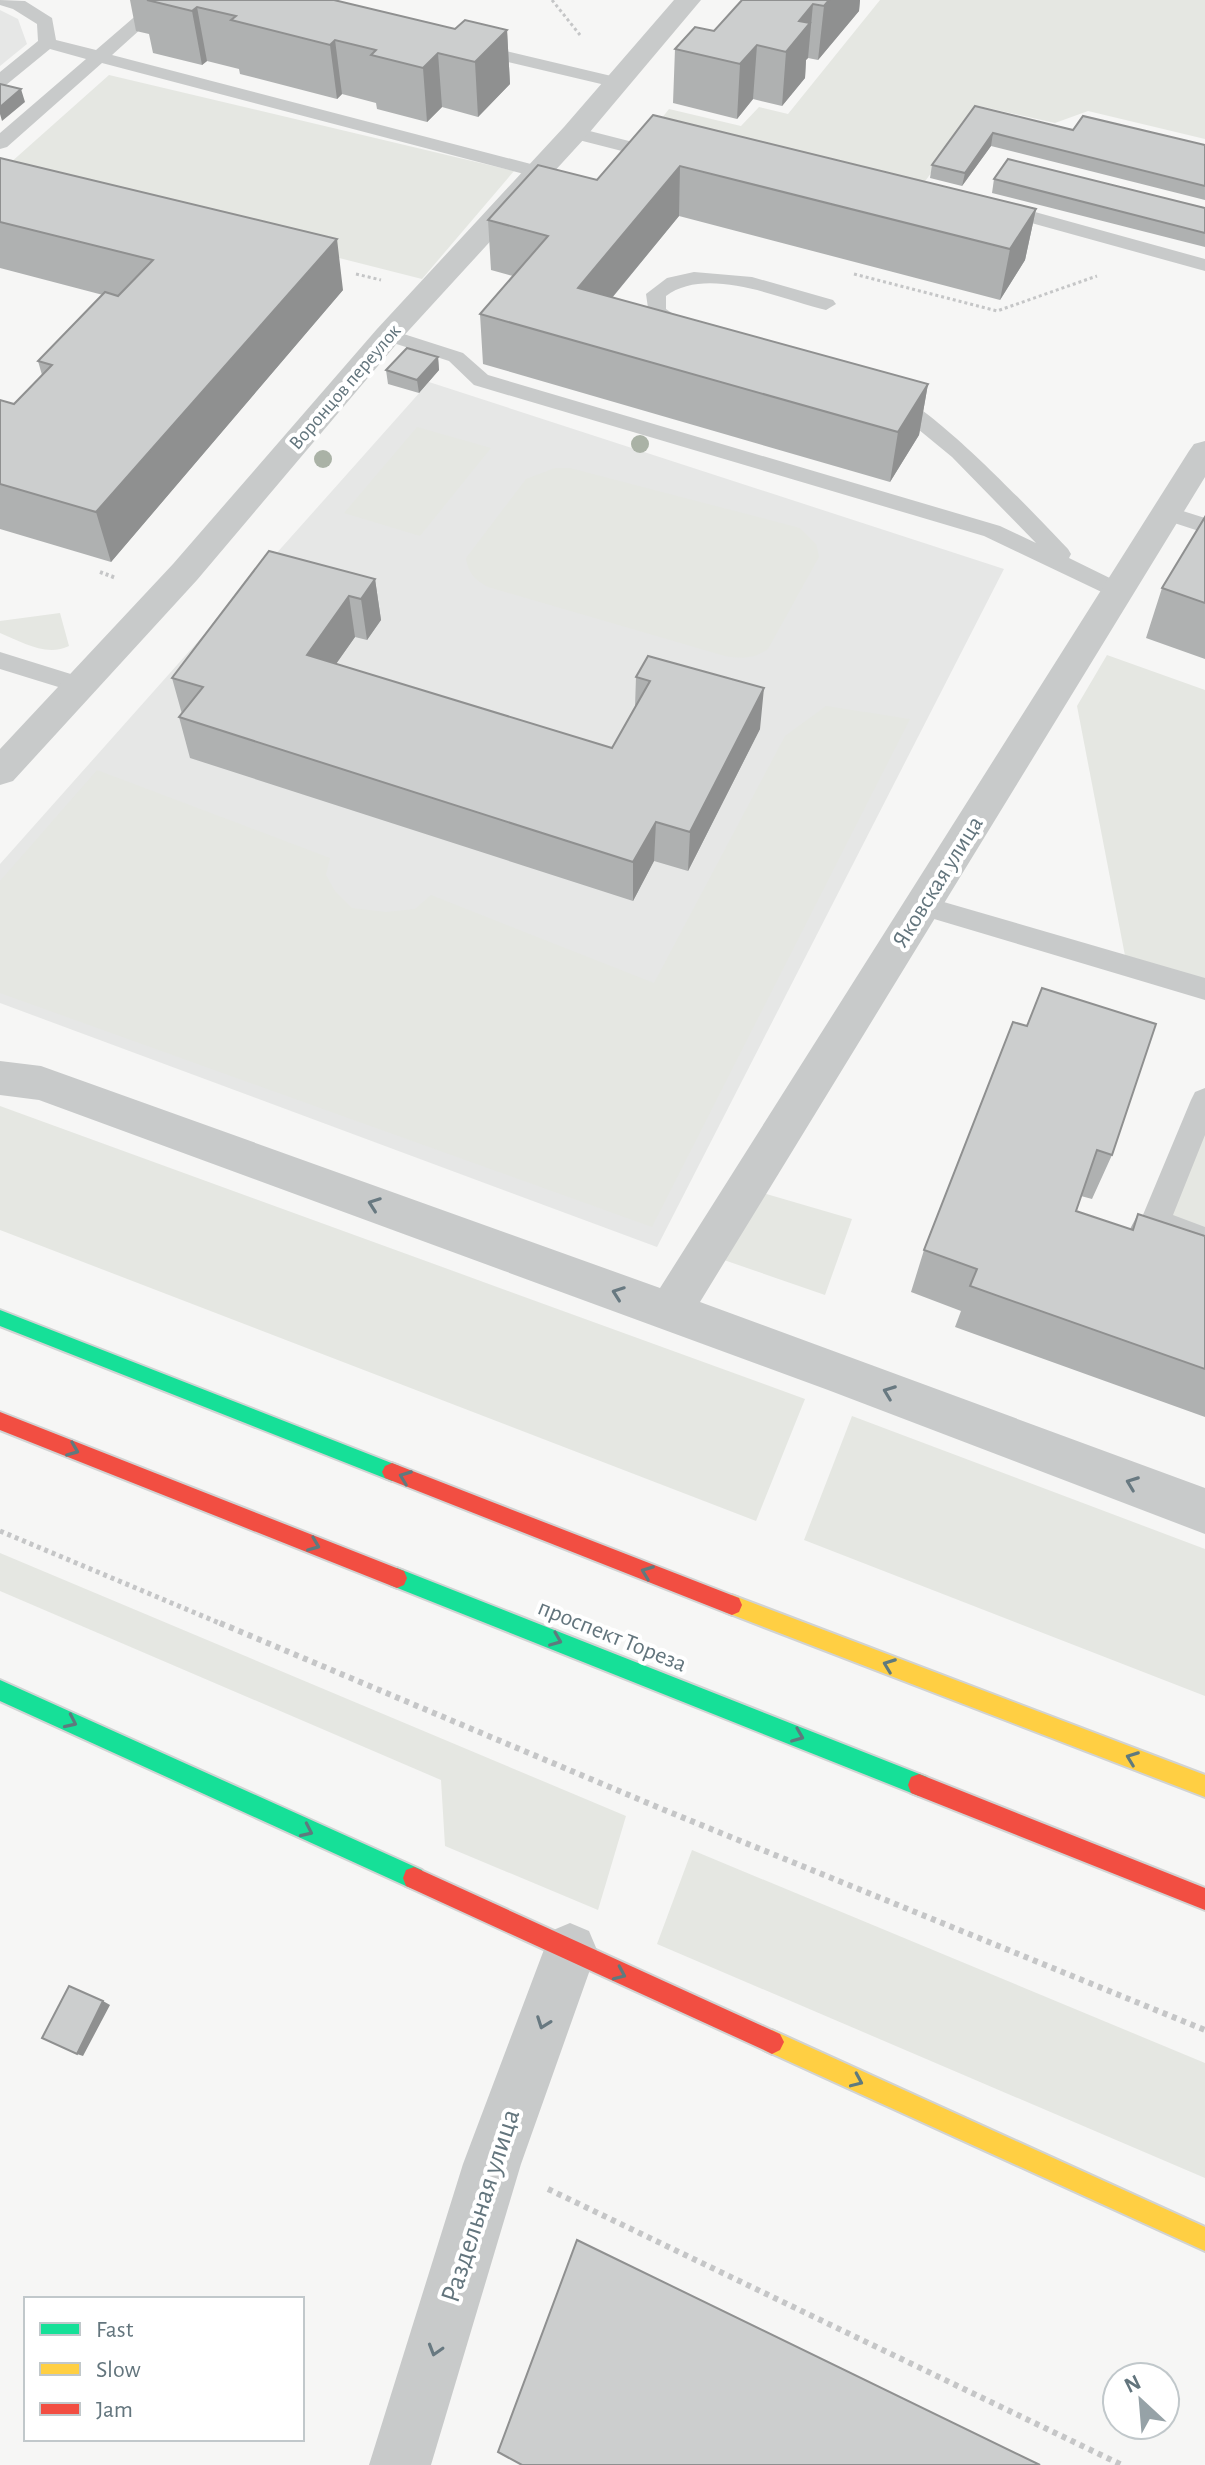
<svg xmlns="http://www.w3.org/2000/svg" width="1205" height="2465" viewBox="0 0 1205 2465" font-family="'Alegreya Sans',sans-serif">
<rect width="100%" height="100%" fill="#f6f6f5"/>
<path fill="#e6e7e6" d="M0 10 18 19 27 44 0 66Z
M429 382 1004 569 657 1247 0 1003V864Z"/>
<path fill="#e5e7e2" d="M880 0H1205V139L1088 111 1055 123 979 106 926 180 903 202 643 142 669 109 741 126 759 107 788 114Z
M109 75 514 171 422 279 0 172Z
M417 427 491 448 420 536 344 513Z
M555 468H570L800 528 816 544 819 557 768 649C754 659 742 659 725 656L488 587C475 580 468 573 466 558L526 479Z
M60 613 69 646C46 657 22 642 0 633V621Z
M1107 655 1205 690V989L1127 966 1077 706Z
M826 706 910 719 652 1227 0 993V881L97 770 330 858 326 875 335 891 352 908 386 912 415 909 431 895 654 983 785 736Z
M1205 1100V1240L1155 1222Z
M0 1106 805 1399 756 1521 0 1230Z
M763 1193 852 1219 825 1295 724 1260Z
M852 1416 1205 1549V1696L804 1540Z
M0 1553 626 1816 598 1910 445 1846 441 1780 0 1591Z
M692 1850 1205 2063V2178L657 1944Z"/>
<g fill="none" stroke-linecap="round" stroke-linejoin="round">
<g stroke="#d1d3d3" stroke-width="4">
<path id="fast" d="M0 1310 399 1466 402 1472 399 1478 392 1481 0 1326Z
M397 1568 927 1777 930 1785 927 1793 919 1796 390 1585 387 1578 390 1571Z
M0 1680 422 1870 425 1878 422 1886 414 1889 406 1886 0 1701Z"/>
</g>
<g stroke="#d1d3d3" stroke-width="4">
<path id="slow" d="M732 1595 1205 1775V1797L725 1612 722 1605 725 1598Z
M772 2030 1205 2227V2251L764 2050 760 2042 764 2034Z"/>
</g>
<g stroke="#d1d3d3" stroke-width="4">
<path id="jam" d="M0 1412 404 1571 407 1578 404 1585 397 1588 0 1430Z
M392 1463 739 1598 742 1605 739 1612 732 1615 385 1478 382 1472 385 1466Z
M919 1774 1205 1888V1910L911 1793 908 1785 911 1777Z
M414 1867 780 2034 784 2042 780 2050 772 2054 764 2050 406 1886 403 1878 406 1870Z"/>
</g>
<path stroke="#c5c6c7" stroke-width="3" stroke-dasharray="3 3" stroke-linecap="butt" d="M552 0 580 35
M356 274 381 280
M854 274 997 311 1097 276"/>
<path stroke="#c5c6c7" stroke-width="4" stroke-dasharray="3 3" stroke-linecap="butt" d="M100 572 116 578"/>
<path stroke="#c5c6c7" stroke-width="5" stroke-dasharray="4 4" stroke-linecap="butt" d="M0 1531 224 1625"/>
<path stroke="#c5c6c7" stroke-width="6" stroke-dasharray="5 5" stroke-linecap="butt" d="M220 1623 662 1809 1205 2030
M548 2189 1122 2465"/>
<path fill="#c8caca" fill-rule="evenodd" d="M0 0 25 1 52 18 56 40 96 50 154 0H173L112 55 546 168 548 172 539 178 102 63 7 147 0 149V133L86 59 50 49 6 85 0 86V72L38 41 37 24 13 9 0 5Z
M468 42 624 79 627 83 618 88 462 51 459 47 462 43Z
M574 127 672 152 674 156 665 162 567 137 565 133Z
M995 201 1205 259V271L988 211 985 207 988 203Z
M694 272 752 277 833 300 836 304 826 310C781 299 707 265 666 296V309L695 329 698 333 695 337C677 342 662 326 649 315L646 294 667 278Z
M388 329 463 353 488 375 1000 526 1036 543 952 457 879 397 882 392C914 384 1041 521 1068 549L1071 554 1069 558 1126 586 1130 591 1126 596H1110L984 536 474 385 449 361 381 339 378 335 381 331Z
M1167 506 1205 518V533L1159 518 1156 513 1159 508Z
M0 652 90 680 93 686 90 692 81 694 0 669Z
M923 896 1205 978V1000L914 913 910 906 914 899Z
M1205 1088V1135L1173 1215 1205 1227V1253L1144 1231 1140 1222 1191 1100 1195 1092Z"/>
<path fill="#c8caca" fill-rule="evenodd" d="M674 0H701L584 139 399 341 197 580 13 781 0 785V749L173 564 377 329 564 127Z
M1205 441V477L700 1302 1205 1488V1534L828 1390 39 1100 0 1095V1061L41 1066 660 1288 1189 451 1194 444Z
M570 1923 589 1931 597 1950 521 2164 431 2465H369L463 2164 551 1931Z"/>
<use href="#fast" fill="#16e098" fill-rule="evenodd"/>
<use href="#slow" fill="#ffcf43" fill-rule="evenodd"/>
<use href="#jam" fill="#f24e42" fill-rule="evenodd"/>
</g>
<g fill="#aab2a6">
<circle cx="640" cy="444" r="9"/>
<circle cx="323" cy="459" r="9"/>
</g>
<path fill="#afb1b1" d="M130 0H334L455 29 507 30 510 84 478 117 442 107 427 122 377 109 376 103 342 94 337 99 240 74 239 69 207 61 202 65 153 53 149 34 136 31Z
M742 0H860L859 11 818 60 808 58 806 60 805 78 782 106 753 99 737 119 673 103 675 49 714 31Z
M975 106 1073 130 1205 145V200L991 146 962 186 930 178 932 165Z
M653 115 1036 209 1025 260 1000 300 679 216 612 298 928 384 919 435 890 482 483 364 480 314 513 276 491 270 488 220 597 180Z
M0 158 343 290 111 562 0 529V400L14 404 42 375 38 361 103 295 0 268Z
M994 179 1205 208V247L992 193Z
M438 357 439 370 419 393 388 384 386 370Z
M1205 517V659L1146 638 1162 588Z
M375 579 381 620 367 640 355 637 336 664 612 748 635 707 636 677 648 656 760 729 688 871 654 861 633 901 190 758 179 717 182 714 172 678Z
M1013 1022 1112 1155 1092 1199 1081 1196 1076 1211 1130 1229 1138 1214 1205 1236V1417L955 1327 961 1311 911 1292 924 1250Z"/>
<path fill="#8f9090" d="M829 0H860L859 11 818 60 824 6Z
M813 4 808 58 806 60 805 78 782 106 786 52 799 21Z
M197 7 207 61 202 65 192 11Z
M507 30 510 84 478 117 475 62Z
M335 40 342 94 337 99 330 45Z
M757 45 753 99 737 119 740 64Z
M438 53 442 107 427 122 423 68Z
M21 89 25 102 2 121 0 114V107Z
M993 133 991 146 962 186 965 173Z
M680 166 679 216 578 339V288Z
M1036 209 1025 260 1000 300 1010 249Z
M337 239 343 290 111 562 96 512Z
M438 357 439 370 419 393 417 380Z
M928 384 919 435 890 482 898 432Z
M375 579 381 620 367 640 361 599Z
M349 596 355 637 314 695 307 655Z
M764 688 760 729 688 871 690 832Z
M656 822 654 861 633 901V862Z
M103 2001 110 2005 83 2056 77 2054Z"/>
<path fill="#cccece" stroke="#8f9090" stroke-width="2" d="M147 0H334L455 29 465 20 507 30 475 62 438 53 423 68 371 55 376 50 335 40 330 45 231 20 236 16 197 7 192 11Z
M742 0H829L824 6 813 4 799 21 810 23 786 52 757 45 740 64 675 49 695 27 714 31Z
M0 84 21 89 0 107Z
M975 106 1073 130 1083 116 1205 145V186L993 133 965 173 932 165Z
M653 115 1036 209 1010 249 680 166 578 288 928 384 898 432 480 314 548 236 488 220 538 165 597 180Z
M0 158 337 239 96 512 0 484V400L14 404 52 365 38 361 105 292 118 296 153 260 0 222Z
M1008 159 1205 208V233L994 179Z
M407 348 438 357 417 380 386 370Z
M1205 517V603L1162 588Z
M269 551 375 579 361 599 349 596 307 655 612 748 650 681 636 677 648 656 764 688 690 832 656 822 633 862 179 717 203 687 172 678Z
M1042 988 1156 1024 1112 1155 1097 1150 1076 1211 1133 1230 1138 1214 1205 1236V1369L970 1286 977 1269 924 1250 1013 1022 1027 1026Z
M69 1986 103 2001 77 2054 42 2038Z
M577 2240 1040 2465H522L498 2452Z"/>
<defs><path id="oneway-chevron" d="M-2-3.5L2.5 0L-2 3.5" fill="none" stroke-width="1.6" stroke-linecap="round" stroke-linejoin="round" transform="scale(2)"/></defs>
<g stroke="#687981">
<use href="#oneway-chevron" transform="translate(374 1204) rotate(-160)"/>
<use href="#oneway-chevron" transform="translate(618 1293) rotate(-160)"/>
<use href="#oneway-chevron" transform="translate(889 1392) rotate(-159)"/>
<use href="#oneway-chevron" transform="translate(1132 1483) rotate(-159)"/>
<use href="#oneway-chevron" transform="translate(543 2023) rotate(110)"/>
<use href="#oneway-chevron" transform="translate(435 2350) rotate(107)"/>
</g>
<g stroke="#5f7a7e">
<use href="#oneway-chevron" transform="translate(73 1450) rotate(22)"/>
<use href="#oneway-chevron" transform="translate(405 1477) rotate(-159)"/>
<use href="#oneway-chevron" transform="translate(314 1545) rotate(22)"/>
<use href="#oneway-chevron" transform="translate(647 1572) rotate(-159)"/>
<use href="#oneway-chevron" transform="translate(556 1640) rotate(22)"/>
<use href="#oneway-chevron" transform="translate(889 1665) rotate(-159)"/>
<use href="#oneway-chevron" transform="translate(71 1722) rotate(25)"/>
<use href="#oneway-chevron" transform="translate(798 1736) rotate(22)"/>
<use href="#oneway-chevron" transform="translate(1132 1758) rotate(-159)"/>
<use href="#oneway-chevron" transform="translate(307 1831) rotate(25)"/>
<use href="#oneway-chevron" transform="translate(620 1974) rotate(24)"/>
<use href="#oneway-chevron" transform="translate(857 2081) rotate(24)"/>
</g>
<g text-anchor="middle" dominant-baseline="central" stroke-width="8" stroke-linejoin="round" paint-order="stroke">
<g font-size="20" fill="#63757d" stroke="#fff">
<text transform="translate(345 387) rotate(-49)">Воронцов переулок</text>
</g>
<g font-size="24" fill="#63757d" stroke="#fff">
<text transform="translate(938 882) rotate(-58)">Яковская улица</text>
<text transform="translate(612 1636) rotate(22)">проспект Тореза</text>
</g>
<g font-size="28" fill="#63757d" stroke="#fff">
<text transform="translate(481 2206) rotate(-72)">Раздельная улица</text>
</g>
</g>
<rect x="24" y="2297" width="280" height="144" fill="#ffffff" stroke="#c1c8cb" stroke-width="2"/>
<rect x="40" y="2323" width="40" height="12" fill="#16e098" stroke="#c1c8cb" stroke-width="2"/>
<text x="96" y="2337" font-size="24" fill="#63757d">Fast</text>
<rect x="40" y="2363" width="40" height="12" fill="#ffcf43" stroke="#c1c8cb" stroke-width="2"/>
<text x="96" y="2377" font-size="24" fill="#63757d">Slow</text>
<rect x="40" y="2403" width="40" height="12" fill="#f24e42" stroke="#c1c8cb" stroke-width="2"/>
<text x="96" y="2417" font-size="24" fill="#63757d">Jam</text>
<g transform="translate(1141 2401) rotate(334)"><circle r="38" fill="#ffffff" stroke="#c1c8cb" stroke-width="2"/>
<path d="M0-6L14 30L0 20L-14 30Z" fill="#96a2a7"/>
<text y="-12" font-size="22" font-weight="bold" text-anchor="middle" fill="#63757d">N</text>
</g>
</svg>
